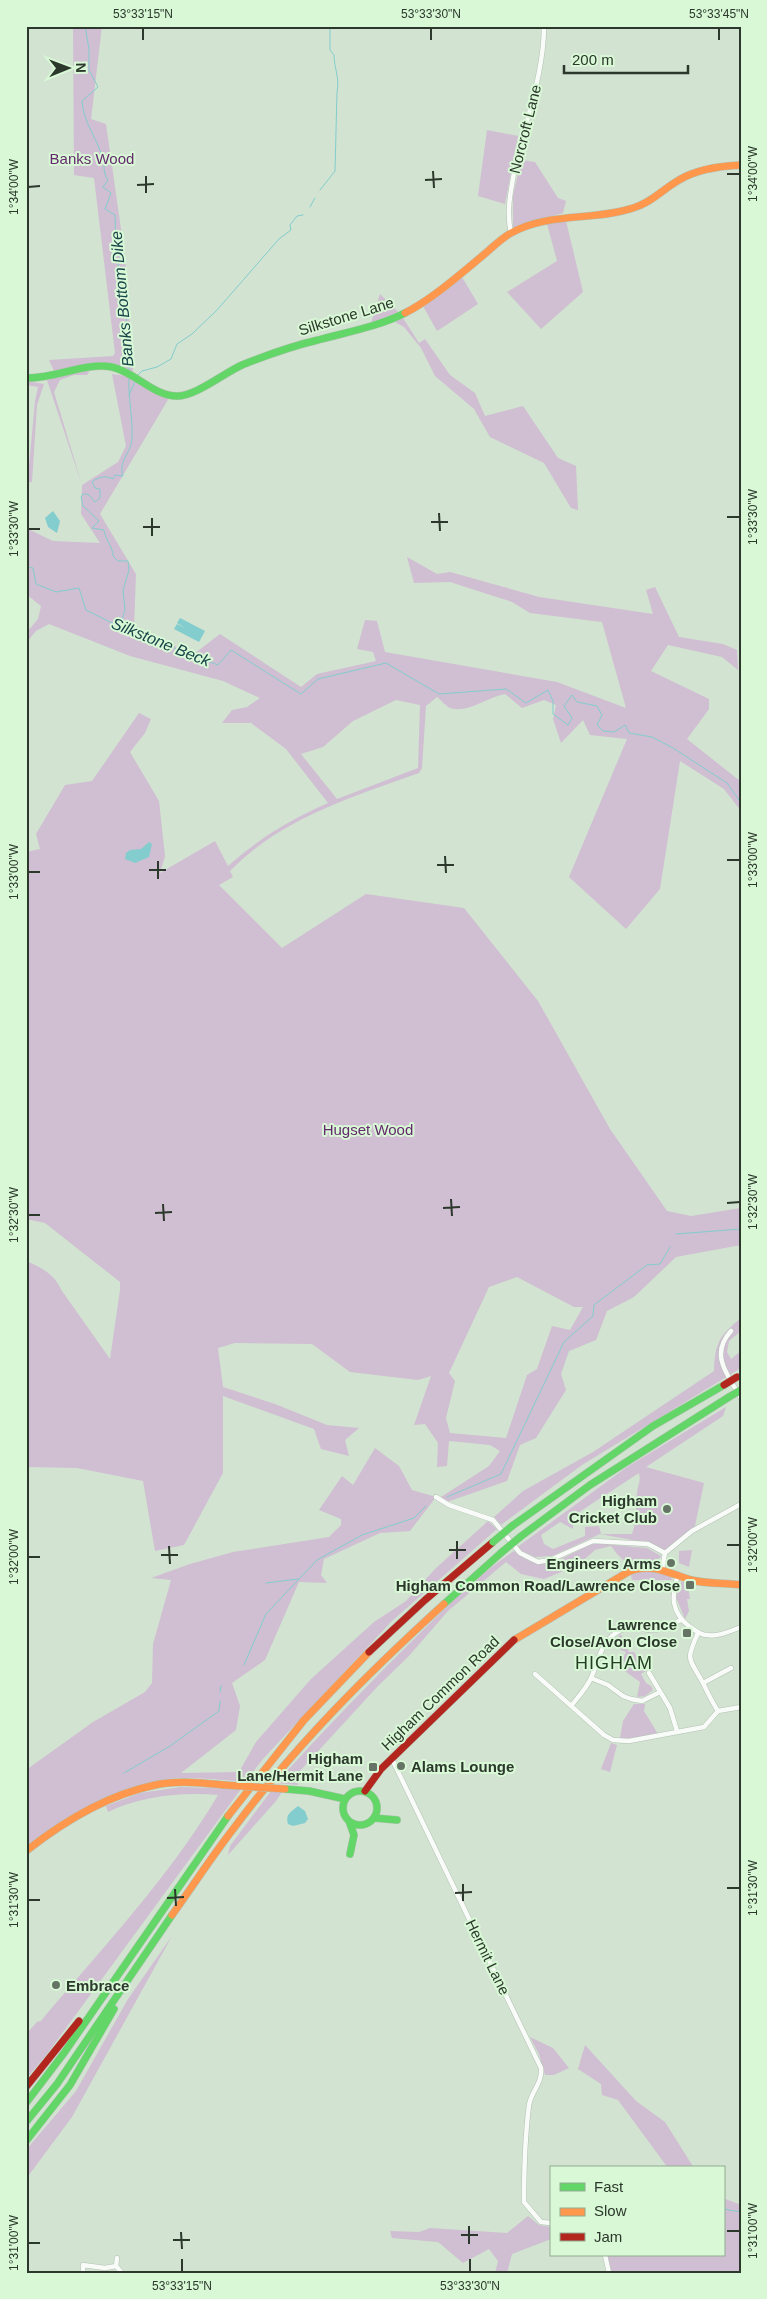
<svg xmlns="http://www.w3.org/2000/svg" width="767" height="2299" viewBox="0 0 767 2299" font-family="Helvetica,sans-serif">
<rect width="100%" height="100%" fill="#d2e3d1"/>
<path fill="#d0bed2" fill-rule="evenodd" d="M73 26H102L91 119 106 124 125 257 133 373 111 365 69 368 55 373 49 360 113 356 115 353 94 178 74 175Z
M487 130 518 136 505 204 478 196Z
M521 160 535 162 558 198 566 201 563 213 513 228V196Z
M566 221 583 292 541 329 507 292 557 261 547 224Z
M462 277 478 304 425 339 450 375 475 393 485 416 523 406 558 458 576 466 578 510 571 508 544 463 490 437 474 409 435 376 421 348 404 327 395 322 403 318 419 343 437 331 423 306Z
M380 294 399 313 371 323Z
M90 370 87 375H74L60 380 54 392 82 485 118 462 126 446 112 374 127 376 169 398 100 514 136 574 134 629 194 654 220 634 301 687 317 674 376 661 373 652 357 649 365 620 377 621 385 652 557 682 626 708 602 622 530 613 512 602 450 582 414 583 407 557 437 574 450 572 539 597 653 614 646 590 655 587 679 637 723 644 737 650 738 670 722 657 668 645 651 671 709 699V709L687 739 740 781 741 811 724 789 680 761 660 889 626 929 569 877 627 739 590 735 583 720 561 743 553 719 556 705 544 700 522 708 505 694C487 697 468 714 450 708 446 706 441 700 437 697L426 706 422 768 419 773C352 797 280 819 230 871L233 877 219 885 282 948 366 894 464 908 538 1001 610 1129 667 1211 691 1216 741 1208V1245L676 1257 634 1297 607 1311 596 1340 569 1351 561 1374 566 1390 536 1438 520 1445 507 1481 447 1502 441 1497 489 1466 500 1451 490 1445 449 1441 447 1466 437 1467 438 1443 425 1424 414 1425 431 1376 418 1380 350 1372 312 1344 235 1343 218 1348 223 1387 275 1404 327 1425 359 1428 345 1440 349 1456 321 1449 314 1429 223 1396V1473L184 1545 155 1551 143 1481 77 1468 26 1467V1261C43 1268 54 1274 62 1291L110 1359 120 1290V1282L45 1223 26 1219V852L40 849 36 834 65 785 92 781 139 713 151 719 145 733 130 752 159 801 165 856 160 873 215 841 228 866C261 837 288 821 328 803L286 749 251 723H222L232 710 247 707 260 698 223 681 130 656 49 624 36 631 26 643V633L38 619 41 606 26 594V528L53 541 100 543 81 514 82 485 47 380ZM396 700 420 705 418 768 337 799 301 754 323 747 353 721ZM517 1277 574 1307H583L570 1330 552 1326 537 1369 527 1375 506 1438 450 1433 446 1418 455 1381 449 1373 489 1287Z
M26 381 44 384 37 405 32 482H26V478H28L35 401 38 387 26 385Z
M741 1318V1331L729 1341 727 1352 731 1359 741 1351V1368L582 1465 501 1525 494 1517 523 1491 593 1452 714 1371C715 1343 719 1336 741 1318Z
M726 1407 723 1416 646 1467 704 1483 695 1526 664 1551 648 1543 600 1534 552 1556 535 1557 516 1548 627 1467ZM639 1473C641 1482 638 1484 637 1493 635 1510 638 1516 632 1534H601L599 1526 585 1527V1536L553 1549 544 1544 541 1535 560 1522 573 1529V1516Z
M375 1448 399 1466 412 1490 436 1497 410 1531 380 1533 324 1559 321 1575 327 1583 299 1582 265 1660 232 1683 240 1706 236 1730 181 1773 239 1772 256 1742 311 1679 374 1622 406 1601 435 1569 488 1521 497 1529 392 1621 263 1759 245 1782C220 1780 193 1776 168 1779 125 1784 59 1819 26 1847V1770L93 1722 145 1692 152 1683 153 1644 171 1580 151 1578 190 1564 233 1552 329 1537 341 1525V1519L319 1510 342 1476 353 1485Z
M593 1543 647 1548 661 1556 656 1562H643L629 1565 618 1555 611 1546 595 1550 578 1565 544 1579 521 1574 506 1562 448 1611 408 1657 378 1686 298 1773V1785L276 1783C322 1732 370 1682 419 1634 449 1605 479 1574 514 1551 543 1576 563 1557 593 1543Z
M692 1550 689 1567 679 1563V1551Z
M645 1571 668 1575 671 1577 672 1580H632L631 1575Z
M681 1582H687L690 1599H687L689 1611 685 1619 676 1597Z
M621 1634 629 1652H634L646 1671 641 1674 646 1683 651 1686 653 1690 645 1696 637 1697 640 1682 619 1667 626 1652 609 1645Z
M634 1704H645L644 1711 658 1734 629 1739 620 1738 623 1721Z
M611 1743 617 1745 610 1772 601 1769Z
M181 1787 241 1789 47 2054 26 2079V2034L38 2021 40 2022C101 1949 169 1878 218 1795 181 1792 141 1796 108 1812L106 1806 140 1793Z
M271 1791 282 1792 276 1801 228 1855 230 1846Z
M172 1936 72 2117 26 2179V2150L76 2091 128 1999Z
M530 2037 553 2048 569 2068 554 2075H545L539 2054Z
M585 2045 636 2101 665 2122 694 2168H668L618 2100 602 2095 601 2084 578 2069Z
M723 2198 741 2205V2273H612L607 2255H723Z
M528 2216 539 2225 551 2227V2239L512 2254 507 2273H495L498 2261 489 2249 463 2263 438 2242 392 2238 390 2231 419 2232 430 2228 507 2233Z"/>
<path fill="#83cdce" d="M53 511 60 521 57 533 48 527 45 518Z
M180 618 205 631 199 642 174 629 177 624 185 628 177 623Z
M149 842 152 844 149 857 135 863 125 859 126 853 130 850 141 849Z
M298 1806 305 1811 308 1819 305 1823 293 1826 288 1824C285 1814 291 1812 298 1806Z"/>
<g fill="none" stroke-linecap="round" stroke-linejoin="round">
<path stroke="#83cdce" stroke-width="1" d="M85 26 89 49V70L98 87 82 101C83 123 99 140 103 161 105 169 103 173 108 180L103 187 111 193 105 209 115 215 116 248 121 254 117 271 122 286 128 331 125 350 129 360V370
M320 190 335 171 337 92C340 78 334 68 334 55L330 50V26
M310 207 315 198
M137 376 142 371 157 367 171 359 177 344 192 334 217 310 279 239 291 230 290 225 297 216 303 215
M129 395 136 380
M26 567 33 568 36 584 56 592 79 588 86 610 120 627 218 665 231 650 301 694 318 679 386 663 439 694 506 689 526 703 548 690 553 701V714L568 725 572 718 564 706 572 695 577 702 597 706 602 715 597 725 603 731 614 732 625 725 629 733 652 737 673 748 727 783 741 803
M120 626 125 610 123 590 129 570 128 561H118L113 556C113 546 105 540 104 530L92 528 99 521 83 506 81 497 83 494C91 494 90 497 95 502L100 498V489L95 488 92 482C98 477 106 475 113 479L115 475 123 476C118 461 131 453 132 439 133 419 128 398 129 377
M676 1234 741 1229
M447 1497 501 1474 564 1342 593 1316 594 1305 647 1265 660 1264 670 1247
M266 1583 298 1579
M244 1665 266 1614 317 1560 362 1535 414 1518 426 1506
M220 1692 221 1686
M124 1773 170 1746 219 1711 220 1701
M723 2209 741 2212"/>
<g stroke="#b3c1b3" stroke-width="5.5">
<path id="street" d="M511 233C506 211 511 189 515 168 525 121 544 74 544 26
M731 1331C709 1355 728 1375 741 1398
M436 1497 449 1505 493 1520 520 1553 538 1562 550 1560 593 1541 648 1544 665 1553 662 1569
M665 1553 692 1531 741 1504
M678 1575C671 1596 671 1613 690 1627 695 1630 700 1635 707 1635 718 1637 730 1631 741 1627
M698 1633C685 1662 689 1657 703 1683 708 1693 712 1702 718 1711L741 1707
M577 1645 591 1640 603 1645
M649 1673 670 1708 677 1731
M535 1674 604 1735 613 1740 629 1741 704 1727 718 1711
M591 1678 608 1685 623 1696 631 1699 642 1701 660 1692
M703 1683 731 1668
M571 1706C578 1697 586 1689 591 1678 599 1660 601 1639 621 1630 633 1625 644 1631 655 1630 664 1629 673 1624 681 1620
M392 1759 541 2068C543 2082 531 2092 529 2105 525 2137 524 2169 524 2202L541 2222 551 2223
M605 2255 609 2273
M116 2266 117 2258
M83 2272V2265L105 2268 116 2266 122 2273"/>
</g>
<g stroke="#b3c1b3" stroke-width="8">
<path id="fast" d="M26 378C55 379 84 362 112 367 135 372 153 396 177 396 196 396 224 373 242 365 267 355 292 346 318 340 347 332 377 327 405 313
M512 1526 653 1426 724 1385
M520 1537 590 1485 729 1397
M444 1604 502 1552
M285 1789 309 1791 345 1799
M343 1808a17 17 0 1 1 34 0a17 17 0 1 1-34 0Z
M374 1818 397 1820
M349 1821 354 1835 350 1854
M26 2103 64 2053 228 1816
M26 2122 57 2084 172 1915
M26 2141 70 2085 114 2009"/>
</g>
<g stroke="#b3c1b3" stroke-width="8">
<path id="slow" d="M405 313C432 299 457 277 481 257 491 249 500 239 511 233 548 212 594 221 633 208 651 203 663 189 679 180 697 169 720 166 741 165
M514 1640 628 1572C651 1562 668 1573 691 1580 707 1584 725 1583 741 1585
M228 1816 304 1720 369 1652
M26 1851C64 1821 107 1795 155 1785 177 1780 201 1783 224 1785
M172 1915C193 1886 212 1856 234 1828 295 1746 368 1673 444 1604"/>
</g>
<g stroke="#b3c1b3" stroke-width="8">
<path id="jam" d="M369 1652 425 1600 493 1542
M365 1791 381 1769 514 1640
M26 2087 79 2021"/>
</g>
<use href="#street" stroke="#f8fbf8" stroke-width="4.5"/>
<use href="#fast" stroke="#63d668" stroke-width="7"/>
<use href="#slow" stroke="#ff974d" stroke-width="7"/>
<use href="#jam" stroke="#b3261e" stroke-width="7"/>
<g stroke="#b3c1b3" stroke-width="8" stroke-linecap="butt">
<path id="fast-bridge" d="M729 1397 741 1390
M493 1542 512 1526
M502 1552 520 1537"/>
</g>
<g stroke="#b3c1b3" stroke-width="8" stroke-linecap="butt">
<path id="slow-bridge" d="M224 1785 285 1789"/>
</g>
<g stroke="#b3c1b3" stroke-width="8" stroke-linecap="butt">
<path id="jam-bridge" d="M724 1385 737 1377"/>
</g>
<use href="#fast-bridge" stroke="#63d668" stroke-width="7"/>
<use href="#slow-bridge" stroke="#ff974d" stroke-width="7"/>
<use href="#jam-bridge" stroke="#b3261e" stroke-width="7"/>
</g>
<path fill="none" stroke="#2b382b" stroke-width="2" d="M143 28V40M431 28V40M719 28V40M433 171 434 188M727 174H740M146 176V193M425 180 442 179M137 185 154 184M28 187 40 186M439 513 440 531M727 517H740M152 518V536M431 522H448M143 527H160M28 529H40M445 856 446 873M727 860H740M158 861V879M437 865H454M149 870H166M28 872H40M451 1199 452 1216M727 1203 740 1202M163 1204 164 1221M443 1208 460 1207M155 1213 172 1212M28 1215H40M457 1541V1559M727 1545H740M169 1546 170 1564M449 1550H466M161 1555H178M28 1557H40M463 1884V1901M727 1888H740M175 1889 176 1906M455 1893 472 1892M167 1898 184 1897M28 1900H40M469 2226V2244M727 2231H740M181 2232 182 2249M461 2235H478M173 2240H190M28 2243H40M182 2259V2272M470 2259V2272"/>
<g fill="#657465" stroke="#d8f8d6" stroke-width="2">
<circle cx="667" cy="1509" r="5"/>
<circle cx="671" cy="1563" r="5"/>
<rect x="685" y="1580" width="10" height="10" rx="2.5"/>
<rect x="682" y="1628" width="10" height="10" rx="2.5"/>
<circle cx="401" cy="1766" r="5"/>
<rect x="368" y="1762" width="10" height="10" rx="2.5"/>
<circle cx="56" cy="1985" r="5"/>
</g>
<g text-anchor="middle" dominant-baseline="central" stroke-width="4" stroke-linejoin="round" paint-order="stroke">
<g font-size="15" fill="#2b382b" stroke="#d8f8d6">
<text transform="translate(525 129) rotate(-76)">Norcroft Lane</text>
<text transform="translate(346 316) rotate(-17)">Silkstone Lane</text>
<text transform="translate(440 1693) rotate(-44)">Higham Common Road</text>
<text transform="translate(488 1957) rotate(64)">Hermit Lane</text>
</g>
<g font-size="15" fill="#642a6c" stroke="#d8f8d6">
<text x="92" y="158">Banks Wood</text>
<text x="368" y="1129">Hugset Wood</text>
</g>
<g font-size="15" font-weight="bold" fill="#2b382b" stroke="#d8f8d6" text-anchor="end">
<text x="657" y="1500">Higham<tspan x="657" dy="17">Cricket Club</tspan></text>
<text x="661" y="1563">Engineers Arms</text>
<text x="680" y="1585">Higham Common Road/Lawrence Close</text>
<text x="677" y="1624">Lawrence<tspan x="677" dy="17">Close/Avon Close</tspan></text>
<text x="363" y="1758">Higham<tspan x="363" dy="17">Lane/Hermit Lane</tspan></text>
<text x="411" y="1766" text-anchor="start">Alams Lounge</text>
<text x="66" y="1985" text-anchor="start">Embrace</text>
</g>
<g font-size="16" font-style="italic" fill="#164448" stroke="#d8f8d6">
<text transform="translate(122 299) rotate(-95)">Banks Bottom Dike</text>
<text transform="translate(161 642) rotate(22)">Silkstone Beck</text>
</g>
<g font-size="18" letter-spacing="1" fill="#253f24" stroke="#d8f8d6">
<text x="614" y="1663">HIGHAM</text>
</g>
</g>
<rect width="767" height="2299" fill="none" stroke="#d8f8d6" stroke-width="55"/>
<rect x="550" y="2166" width="175" height="90" fill="#d8f8d6" stroke="#93ab92"/>
<rect x="560" y="2183" width="25" height="8" fill="#63d668" stroke="#93ab92"/>
<text x="594" y="2192" font-size="15" fill="#2b382b">Fast</text>
<rect x="560" y="2208" width="25" height="8" fill="#ff974d" stroke="#93ab92"/>
<text x="594" y="2216" font-size="15" fill="#2b382b">Slow</text>
<rect x="560" y="2233" width="25" height="8" fill="#b3261e" stroke="#93ab92"/>
<text x="594" y="2242" font-size="15" fill="#2b382b">Jam</text>
<g transform="translate(68 68) rotate(89)" stroke="#d8f8d6" stroke-width="4" paint-order="stroke">
<path d="M0-4L9 19L0 12L-9 19Z" fill="#2b382b"/>
<text y="-8" font-size="14" font-weight="bold" text-anchor="middle" fill="#2b382b">N</text>
</g>
<path d="M564 65v8h124v-8" fill="none" stroke="#2b382b" stroke-width="2.5"/>
<text x="572" y="65" font-size="15" fill="#2b382b" stroke="#d8f8d6" stroke-width="4" paint-order="stroke">200 m</text>
<rect x="28" y="28" width="712" height="2244" fill="none" stroke="#2b382b" stroke-width="2"/>
<g font-size="12" text-anchor="middle" fill="#2b382b">
<text x="143" y="18">53°33'15"N</text>
<text x="431" y="18">53°33'30"N</text>
<text x="719" y="18">53°33'45"N</text>
<text transform="translate(753 174) rotate(-90)" y="4">1°34'00"W</text>
<text transform="translate(14 187) rotate(-90)" y="4">1°34'00"W</text>
<text transform="translate(753 517) rotate(-90)" y="4">1°33'30"W</text>
<text transform="translate(14 529) rotate(-90)" y="4">1°33'30"W</text>
<text transform="translate(753 860) rotate(-90)" y="4">1°33'00"W</text>
<text transform="translate(14 872) rotate(-90)" y="4">1°33'00"W</text>
<text transform="translate(753 1202) rotate(-90)" y="4">1°32'30"W</text>
<text transform="translate(14 1215) rotate(-90)" y="4">1°32'30"W</text>
<text transform="translate(753 1545) rotate(-90)" y="4">1°32'00"W</text>
<text transform="translate(14 1557) rotate(-90)" y="4">1°32'00"W</text>
<text transform="translate(753 1888) rotate(-90)" y="4">1°31'30"W</text>
<text transform="translate(14 1900) rotate(-90)" y="4">1°31'30"W</text>
<text transform="translate(753 2231) rotate(-90)" y="4">1°31'00"W</text>
<text transform="translate(14 2243) rotate(-90)" y="4">1°31'00"W</text>
<text x="182" y="2290">53°33'15"N</text>
<text x="470" y="2290">53°33'30"N</text>
</g>
</svg>
